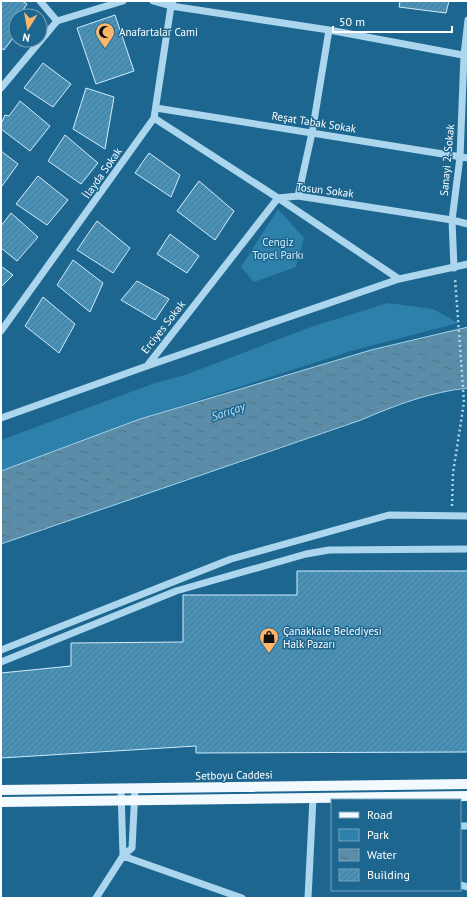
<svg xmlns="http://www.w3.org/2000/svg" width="469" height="899" viewBox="0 0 469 899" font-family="'PT Sans',sans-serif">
<defs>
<pattern id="water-ripples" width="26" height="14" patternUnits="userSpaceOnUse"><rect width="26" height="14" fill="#5c8da8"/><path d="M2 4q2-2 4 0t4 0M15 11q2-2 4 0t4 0" fill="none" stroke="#567383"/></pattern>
<pattern id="building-hatch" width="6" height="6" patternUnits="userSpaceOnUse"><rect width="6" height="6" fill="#4a91b8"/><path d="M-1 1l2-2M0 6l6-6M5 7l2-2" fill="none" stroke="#4b7992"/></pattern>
</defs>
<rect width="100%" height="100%" fill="#1d668f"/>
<path fill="#2d80aa" d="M278 209 304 238 296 267 254 282 241 267Z
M388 303 433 309 458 323 351 351 140 419 1 471V440L155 383 185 375 311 327Z"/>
<path fill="url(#water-ripples)" stroke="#9fd4ef" d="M468 327V388C430 392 396 405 361 420L1 544V471L140 419 371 350Z"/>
<path fill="url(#building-hatch)" stroke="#d1ecfa" d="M1 1H22L27 4 23 10 30 15 16 16V34L4 50 1 48Z
M400 1H449L446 13 399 7Z
M115 15 134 71 96 84 77 28Z
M43 63 71 84 53 107 24 88Z
M86 88 114 97 105 149 73 129Z
M20 101 50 126 30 151 1 129V124L5 115 9 116Z
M65 135 98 163 81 184 48 161Z
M1 151 18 164 2 186H1Z
M149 153 180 175 171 197 135 173Z
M38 176 68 200 47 225 16 204Z
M199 181 234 211 215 240 177 211Z
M11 213 38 237 17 261 1 248V226Z
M97 221 130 248 113 273 77 250Z
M170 234 199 256 187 273 157 254Z
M73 260 103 283 90 312 57 285Z
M1 266 13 275 1 287Z
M137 281 169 299 155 320 121 300Z
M43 297 75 324 59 353 25 326Z
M297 571H468V752L196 753V746L1 758V673L71 666V643L183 642V595H297Z"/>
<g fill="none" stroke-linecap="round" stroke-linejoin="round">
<path stroke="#abd6ed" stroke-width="2.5" stroke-dasharray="2 3" stroke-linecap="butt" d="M452 506 453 473 464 402 455 278"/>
<path stroke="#abd6ed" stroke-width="7" d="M40 1 57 21 123 1
M153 1 171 6 329 30 468 56
M1 88 57 21
M156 108 468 158
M154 118 278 198 298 196 452 220 468 224
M298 196 312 133 329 30
M454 268 452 220 460 157 464 55 468 20
M1 331 154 118 171 6 173 1
M147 366 399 279 468 264
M1 418 147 366 278 198 399 279
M1 650 231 559 389 515 468 516
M1 662 176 591 306 554 329 550 468 549
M121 790 123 856
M460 826H468
M123 856 242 898
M460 885 468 887
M96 898 123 856 132 848 135 789
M308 898 313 798"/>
<path stroke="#f2f9ff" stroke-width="10" d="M1 790 468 784
M1 802 468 796"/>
</g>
<defs>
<g id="mosque-pin" transform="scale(1)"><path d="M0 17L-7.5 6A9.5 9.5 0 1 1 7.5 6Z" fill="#fdb56a" stroke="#1d668f"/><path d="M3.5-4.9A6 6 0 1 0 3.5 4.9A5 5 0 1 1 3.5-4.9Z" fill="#111"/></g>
<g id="shop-pin" transform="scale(1)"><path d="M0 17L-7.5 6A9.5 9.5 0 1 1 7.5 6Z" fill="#fdb56a" stroke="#1d668f"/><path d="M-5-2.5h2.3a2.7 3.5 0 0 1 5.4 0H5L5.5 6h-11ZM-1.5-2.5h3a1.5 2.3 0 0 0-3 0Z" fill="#111"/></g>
</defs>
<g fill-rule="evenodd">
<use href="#mosque-pin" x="105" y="32"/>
<use href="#shop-pin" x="269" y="637"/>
</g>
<g text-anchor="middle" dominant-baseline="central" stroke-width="3" stroke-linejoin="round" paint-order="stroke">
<g font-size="11" fill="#fff" stroke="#1d668f" text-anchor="start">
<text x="119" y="32">Anafartalar Cami</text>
<text x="283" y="631">Çanakkale Belediyesi<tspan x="283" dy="13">Halk Pazarı</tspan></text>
</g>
<g font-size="11" fill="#fff" stroke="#1d668f">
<text transform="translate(314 122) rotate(9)">Reşat Tabak Sokak</text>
<text transform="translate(447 160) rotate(-85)">Sanayi 2. Sokak</text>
<text transform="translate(102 173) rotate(-55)">İlayda Sokak</text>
<text transform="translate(325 190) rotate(7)">Tosun Sokak</text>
<text transform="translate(163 327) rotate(-52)">Erciyes Sokak</text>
<text transform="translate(234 775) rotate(-1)">Setboyu Caddesi</text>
</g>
<g font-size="11" fill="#d1ecfa" stroke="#1d668f">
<text x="278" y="242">Cengiz<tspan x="278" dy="13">Topel Parkı</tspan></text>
</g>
<g font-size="12" font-style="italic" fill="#bbe2f5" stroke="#1d668f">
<text transform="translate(228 411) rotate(-19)">Sarıçay</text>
</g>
</g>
<rect width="469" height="899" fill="none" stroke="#ffffff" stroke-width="4"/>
<rect x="331" y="799" width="130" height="92" fill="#1d668f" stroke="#77a3bc"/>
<rect x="339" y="812" width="20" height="6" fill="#f2f9ff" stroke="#77a3bc"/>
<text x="367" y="819" font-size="12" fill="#ffffff">Road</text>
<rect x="339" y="829" width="20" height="12" fill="#2d80aa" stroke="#77a3bc"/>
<text x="367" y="839" font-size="12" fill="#ffffff">Park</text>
<rect x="339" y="849" width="20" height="12" fill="url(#water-ripples)" stroke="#77a3bc"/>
<text x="367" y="859" font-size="12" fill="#ffffff">Water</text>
<rect x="339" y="869" width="20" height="12" fill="url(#building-hatch)" stroke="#77a3bc"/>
<text x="367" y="879" font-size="12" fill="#ffffff">Building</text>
<g transform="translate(28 28) rotate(191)"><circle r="19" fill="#1d668f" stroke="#77a3bc"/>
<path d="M0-3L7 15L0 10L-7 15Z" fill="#fdb56a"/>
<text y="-6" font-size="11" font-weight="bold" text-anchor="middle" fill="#ffffff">N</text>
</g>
<path d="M333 26v6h119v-6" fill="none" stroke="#ffffff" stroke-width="2"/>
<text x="339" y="26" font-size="12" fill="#ffffff" stroke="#1d668f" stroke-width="3" paint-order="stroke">50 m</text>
</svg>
